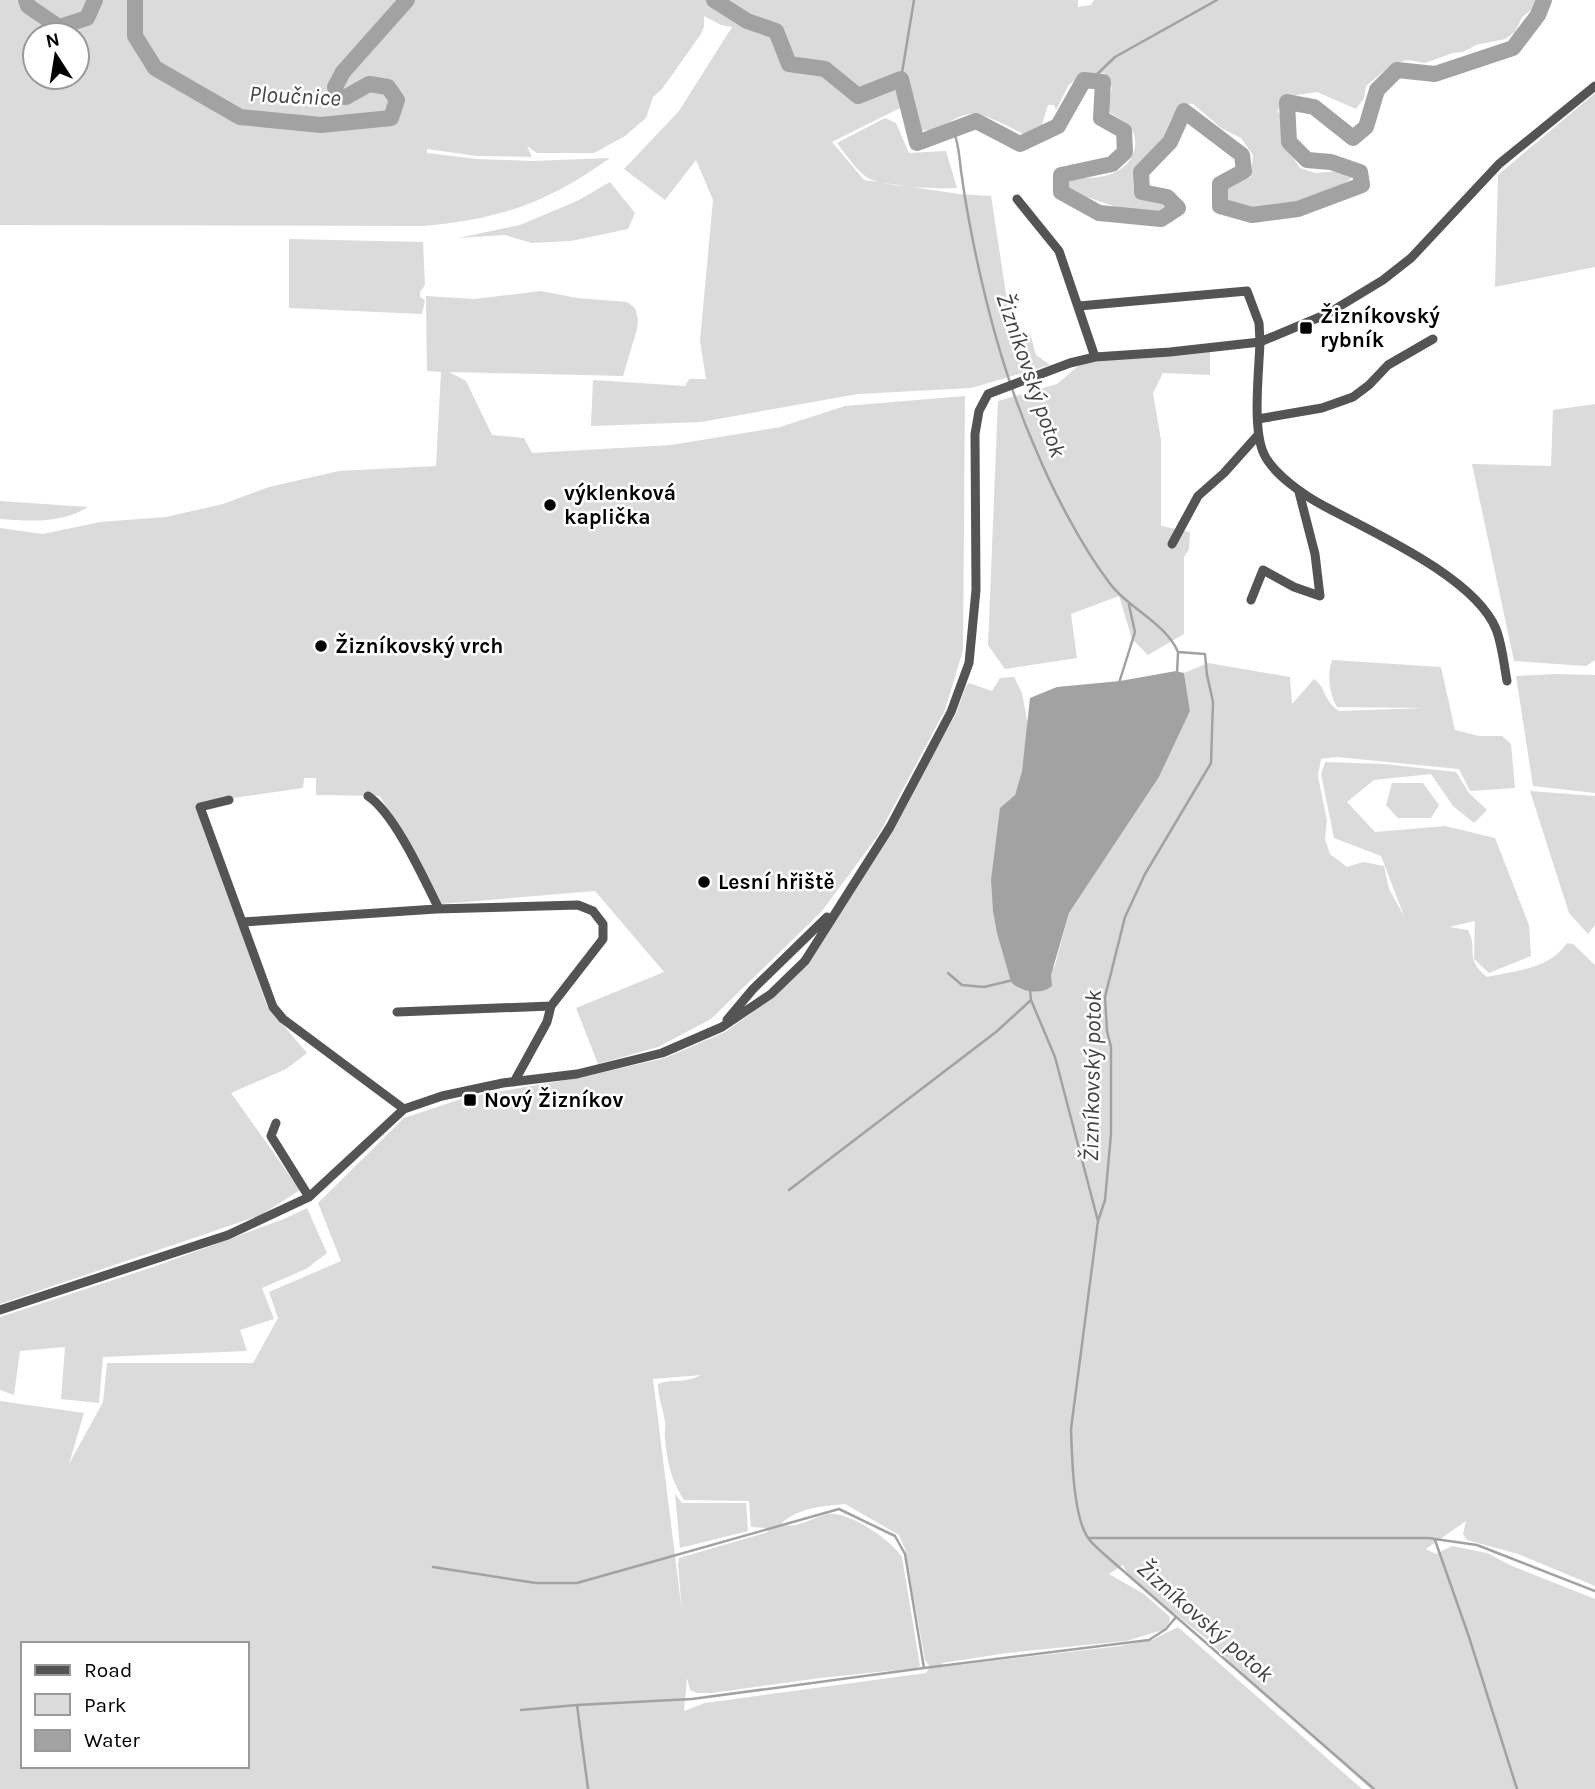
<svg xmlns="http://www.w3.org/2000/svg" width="1595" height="1789" viewBox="0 0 1595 1789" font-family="Karla,sans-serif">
<rect width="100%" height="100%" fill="#fff"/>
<path fill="#dbdbdb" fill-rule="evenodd" d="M0 0H1078V7L1091 5 1094 0H1545L1522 17 1515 32 1505 39 1476 45 1463 52 1453 53 1425 63 1407 60 1391 65 1366 86 1364 98 1356 109 1317 92 1285 97 1277 112 1280 113 1285 146 1300 168 1315 173 1338 171 1354 176 1339 188 1268 211 1221 200 1220 196 1229 186 1251 177 1253 155 1241 138 1221 128 1193 104C1171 101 1168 134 1158 148 1147 167 1133 160 1133 188L1141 196 1169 204 1167 210 1137 214 1072 192 1063 181 1065 177C1091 180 1129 179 1135 147 1136 139 1134 131 1129 126 1123 120 1113 115 1106 110L1112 88 1105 73 1082 74 1068 86 1056 110 1054 105H1048L1041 128 1027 136C1014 130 985 112 970 114 951 116 941 134 919 130L909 108 910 103 832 142 864 180 959 194 991 196 1013 339 1030 333 1036 355 1050 365 971 388 858 394 701 422 591 426 593 380 685 386 689 379H706L700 341 713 200 696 160 665 200 624 169 679 111 732 27 721 25 704 16V27L701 34 662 89 653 97 646 118 625 136 594 153H537L527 146 532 157 477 156 427 149V153L477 159 533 161 610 158C547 203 501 219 424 226L0 225ZM35 35H77V77H35Z
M1595 93V267L1495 287 1498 175Z
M885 118 896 123 909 153 946 151 957 188C936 189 891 187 872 180 858 174 846 154 837 143Z
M610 182 635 213 628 229 571 241 532 243 505 235 458 238 520 225 577 201Z
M289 239 423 242 425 285 420 292V297L425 300 422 314 289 308Z
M541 291 577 298 627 302 635 308 638 319 637 329 623 376 449 372 466 381 492 435 524 438 532 453 671 445 780 427 845 406 965 396 963 650 945 710 879 834 822 911 711 1019 658 1047 598 1064 576 1008 664 972 595 891 441 904 380 796 316 795V778H304L303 788 205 802 199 811 267 1006 307 1053 286 1069 231 1093 300 1190 261 1215 0 1304V528L43 534 100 522 166 517 223 504 269 487 339 471 436 466 441 372 427 371 426 296 474 299Z
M1210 350V375L1163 373 1153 393 1161 440V526L1190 532 1189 549 1184 557V634L1148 655 1132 639 1119 596 1071 614 1077 658 1005 669 988 645 998 401 1057 384 1084 361Z
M1595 404V660L1586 666 1514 661 1472 464 1551 466 1553 410Z
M0 501 88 507C60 524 31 521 0 519Z
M1332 660 1441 667 1455 730 1479 736H1502L1511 744 1515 788 1470 791 1459 769 1337 757 1321 759 1318 776 1327 821 1325 839 1330 854 1347 867 1363 862 1384 866 1389 889 1404 916 1381 856 1334 838 1321 774 1325 762 1384 764 1456 772 1469 793 1487 810 1474 823 1453 806 1431 774 1374 780 1347 802 1375 832 1445 826 1495 838 1529 925 1531 956 1489 973 1474 959 1475 921 1449 927 1468 930C1479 950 1463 957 1487 977 1517 970 1548 970 1567 943L1573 944 1595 965V1586L1518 1554 1467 1540 1463 1534 1466 1521 1426 1549 1436 1554 1452 1546 1487 1553 1512 1566 1595 1599V1789H1371L1248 1680 1210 1642 1139 1585 1127 1573 1123 1565 1109 1574 1144 1594 1170 1617 1169 1623 1163 1630 1126 1641 1007 1653 942 1663V1667L1120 1646 1152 1640 1178 1627 1362 1789H0V1401L84 1413 69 1464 103 1402 107 1363H253L278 1318 269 1292 341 1261 318 1203 404 1118 467 1097 578 1078 665 1058 725 1032 774 997 844 905 956 714 966 686 969 683 992 691 1000 678 1014 677 1022 693 1028 726 1022 771 1015 795 1000 809 1011 982 1020 989 1038 992 1055 965 1069 913 1159 777 1190 711 1184 673 1208 663 1290 677 1292 704 1314 679C1328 690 1322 699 1339 711L1427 708 1337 707C1329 693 1327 676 1332 660ZM701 1375C684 1384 674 1378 658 1384 658 1398 663 1408 665 1422 666 1427 664 1433 665 1438 667 1462 671 1480 684 1500L749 1501 751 1527 766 1528 768 1532 679 1558 678 1564 682 1612 653 1379ZM845 1504 899 1535 905 1549 925 1660 930 1667 926 1673 705 1703 684 1711 687 1678 690 1690 697 1693H712L820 1678 917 1668 920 1666 902 1557C891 1540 849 1511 828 1514 813 1517 796 1530 781 1524 796 1508 824 1506 845 1504ZM23 1644H247V1766H23Z
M1556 674 1595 675V793L1533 786 1516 676Z
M1392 783H1423L1439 805 1431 818H1398L1386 805Z
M1530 791 1595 796V925L1588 934 1569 913Z
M307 1208 327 1253 306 1269 262 1288 274 1319 240 1330 247 1351 103 1357 99 1403 61 1399 65 1347 20 1351 14 1395 0 1390V1317L156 1266 284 1219Z
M675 1494 682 1503H746L748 1531 680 1548Z"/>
<path fill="#a2a2a2" d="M1176 671 1184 673 1190 711 1159 777 1069 913 1051 975 1052 986C1042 995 1021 993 1011 982L997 933 993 911 991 880 1000 808 1015 795 1022 771 1030 698 1057 687 1120 681Z"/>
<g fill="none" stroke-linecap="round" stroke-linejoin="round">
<path stroke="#a2a2a2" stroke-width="2.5" d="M901 79 914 0
M1090 81 1115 57 1217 0
M953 130C960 145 959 161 962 177 965 202 970 226 975 251 989 318 1008 387 1036 450 1053 491 1081 545 1108 581 1127 608 1165 622 1178 652L1205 654 1207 675 1213 702 1211 763 1145 874 1125 917 1105 997 1107 1031 1111 1047V1134L1105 1200 1098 1221 1071 1429C1072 1456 1073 1519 1089 1539 1093 1545 1100 1550 1105 1555L1374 1789
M1177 674 1178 653
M1119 683 1135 632 1129 605
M948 973 962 985 984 987 1013 980
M1030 990 1031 1000 1055 1057 1098 1221
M789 1190 996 1032 1031 1000
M1089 1538H1428L1477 1545 1595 1591
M1435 1540 1469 1637 1517 1789
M433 1567 536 1583H577L839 1509 895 1536 905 1554 924 1668 1149 1640 1166 1629 1176 1617
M521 1710 577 1705
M588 1789 577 1705 692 1699 924 1668"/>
<path stroke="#a2a2a2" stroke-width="16" d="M26 0 28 6 59 27 87 18 95 0
M135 0V36L155 68 240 117 321 125 391 118 397 100 388 87 369 84 346 97 337 96 335 87 343 72 407 0
M714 0 747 21 776 31 789 64 825 69 858 96 901 79 917 143 976 121 1020 144 1058 126 1084 80 1103 82 1101 118 1124 131 1125 152 1112 164 1061 175V192L1099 213 1161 219 1178 208 1167 197 1142 192 1141 172 1170 142 1184 111 1242 155 1244 171 1220 184V206L1252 215 1298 209 1362 185 1360 172 1331 162 1307 160 1289 142 1287 102 1314 107 1353 138 1366 127 1377 90 1397 70 1435 74 1513 48 1538 15 1544 0"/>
<path stroke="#545454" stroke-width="9" d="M1017 199 1059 251 1095 357
M1258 419 1322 408 1353 397 1369 385 1388 365 1433 339
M1172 544 1198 496 1224 473 1258 435
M1251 600 1263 570 1294 587 1320 596 1315 554 1299 492
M1507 681C1504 665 1502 644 1496 629 1475 577 1372 532 1324 506 1305 496 1273 474 1264 454 1252 429 1259 372 1260 342L1327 314 1383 280 1411 258 1499 164 1595 86
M368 796C395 814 424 879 439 909
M229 800 200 807 273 1007 283 1019 404 1109
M243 922 436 909 578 905 593 911 603 924V939L551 1006 547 1022 514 1082
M397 1012 551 1006
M727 1020 753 989 827 917
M276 1123 271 1136 309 1197
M0 1310 228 1235 309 1197 404 1109 442 1096 503 1083 577 1074 662 1053 722 1027 771 994 805 961 890 827 951 712 969 663 976 590 975 434 979 411 988 394 1070 363 1095 357 1170 352 1260 342 1259 323 1247 291 1079 306"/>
</g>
<g fill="#000" stroke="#fff" stroke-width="2.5">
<rect x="1299" y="321" width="14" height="14" rx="3.5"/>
<circle cx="550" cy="505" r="7"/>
<circle cx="321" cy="646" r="7"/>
<circle cx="704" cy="882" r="7"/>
<rect x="463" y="1093" width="14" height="14" rx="3.5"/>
</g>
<g text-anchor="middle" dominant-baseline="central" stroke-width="5" stroke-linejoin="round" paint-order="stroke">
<g font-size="21" font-weight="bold" fill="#000" stroke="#fff" text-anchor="start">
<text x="1320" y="316">Žizníkovský<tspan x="1320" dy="24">rybník</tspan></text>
<text x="564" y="493">výklenková<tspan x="564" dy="24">kaplička</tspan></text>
<text x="335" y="646">Žizníkovský vrch</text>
<text x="718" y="882">Lesní hřiště</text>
<text x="484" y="1100">Nový Žizníkov</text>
</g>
<g font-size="23" font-style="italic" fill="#434343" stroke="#fff">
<text transform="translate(295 96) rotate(3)">Ploučnice</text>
<text transform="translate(1031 375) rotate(71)">Žizníkovský potok</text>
<text transform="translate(1092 1076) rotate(-89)">Žizníkovský potok</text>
<text transform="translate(1205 1621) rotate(41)">Žizníkovský potok</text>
</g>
</g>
<rect x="21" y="1642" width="228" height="126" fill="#ffffff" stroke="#999999" stroke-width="2"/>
<rect x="35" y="1665" width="35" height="10" fill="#545454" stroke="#999999" stroke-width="2"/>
<text x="84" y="1677" font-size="21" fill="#000000">Road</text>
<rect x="35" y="1694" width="35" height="21" fill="#dbdbdb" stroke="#999999" stroke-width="2"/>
<text x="84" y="1712" font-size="21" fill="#000000">Park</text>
<rect x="35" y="1730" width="35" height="21" fill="#a2a2a2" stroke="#999999" stroke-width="2"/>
<text x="84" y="1747" font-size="21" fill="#000000">Water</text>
<g transform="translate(56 56) rotate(348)"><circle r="33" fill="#ffffff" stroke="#999999" stroke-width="2"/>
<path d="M0-5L12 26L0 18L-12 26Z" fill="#000000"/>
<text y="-10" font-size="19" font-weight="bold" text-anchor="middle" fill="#000000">N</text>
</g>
</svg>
